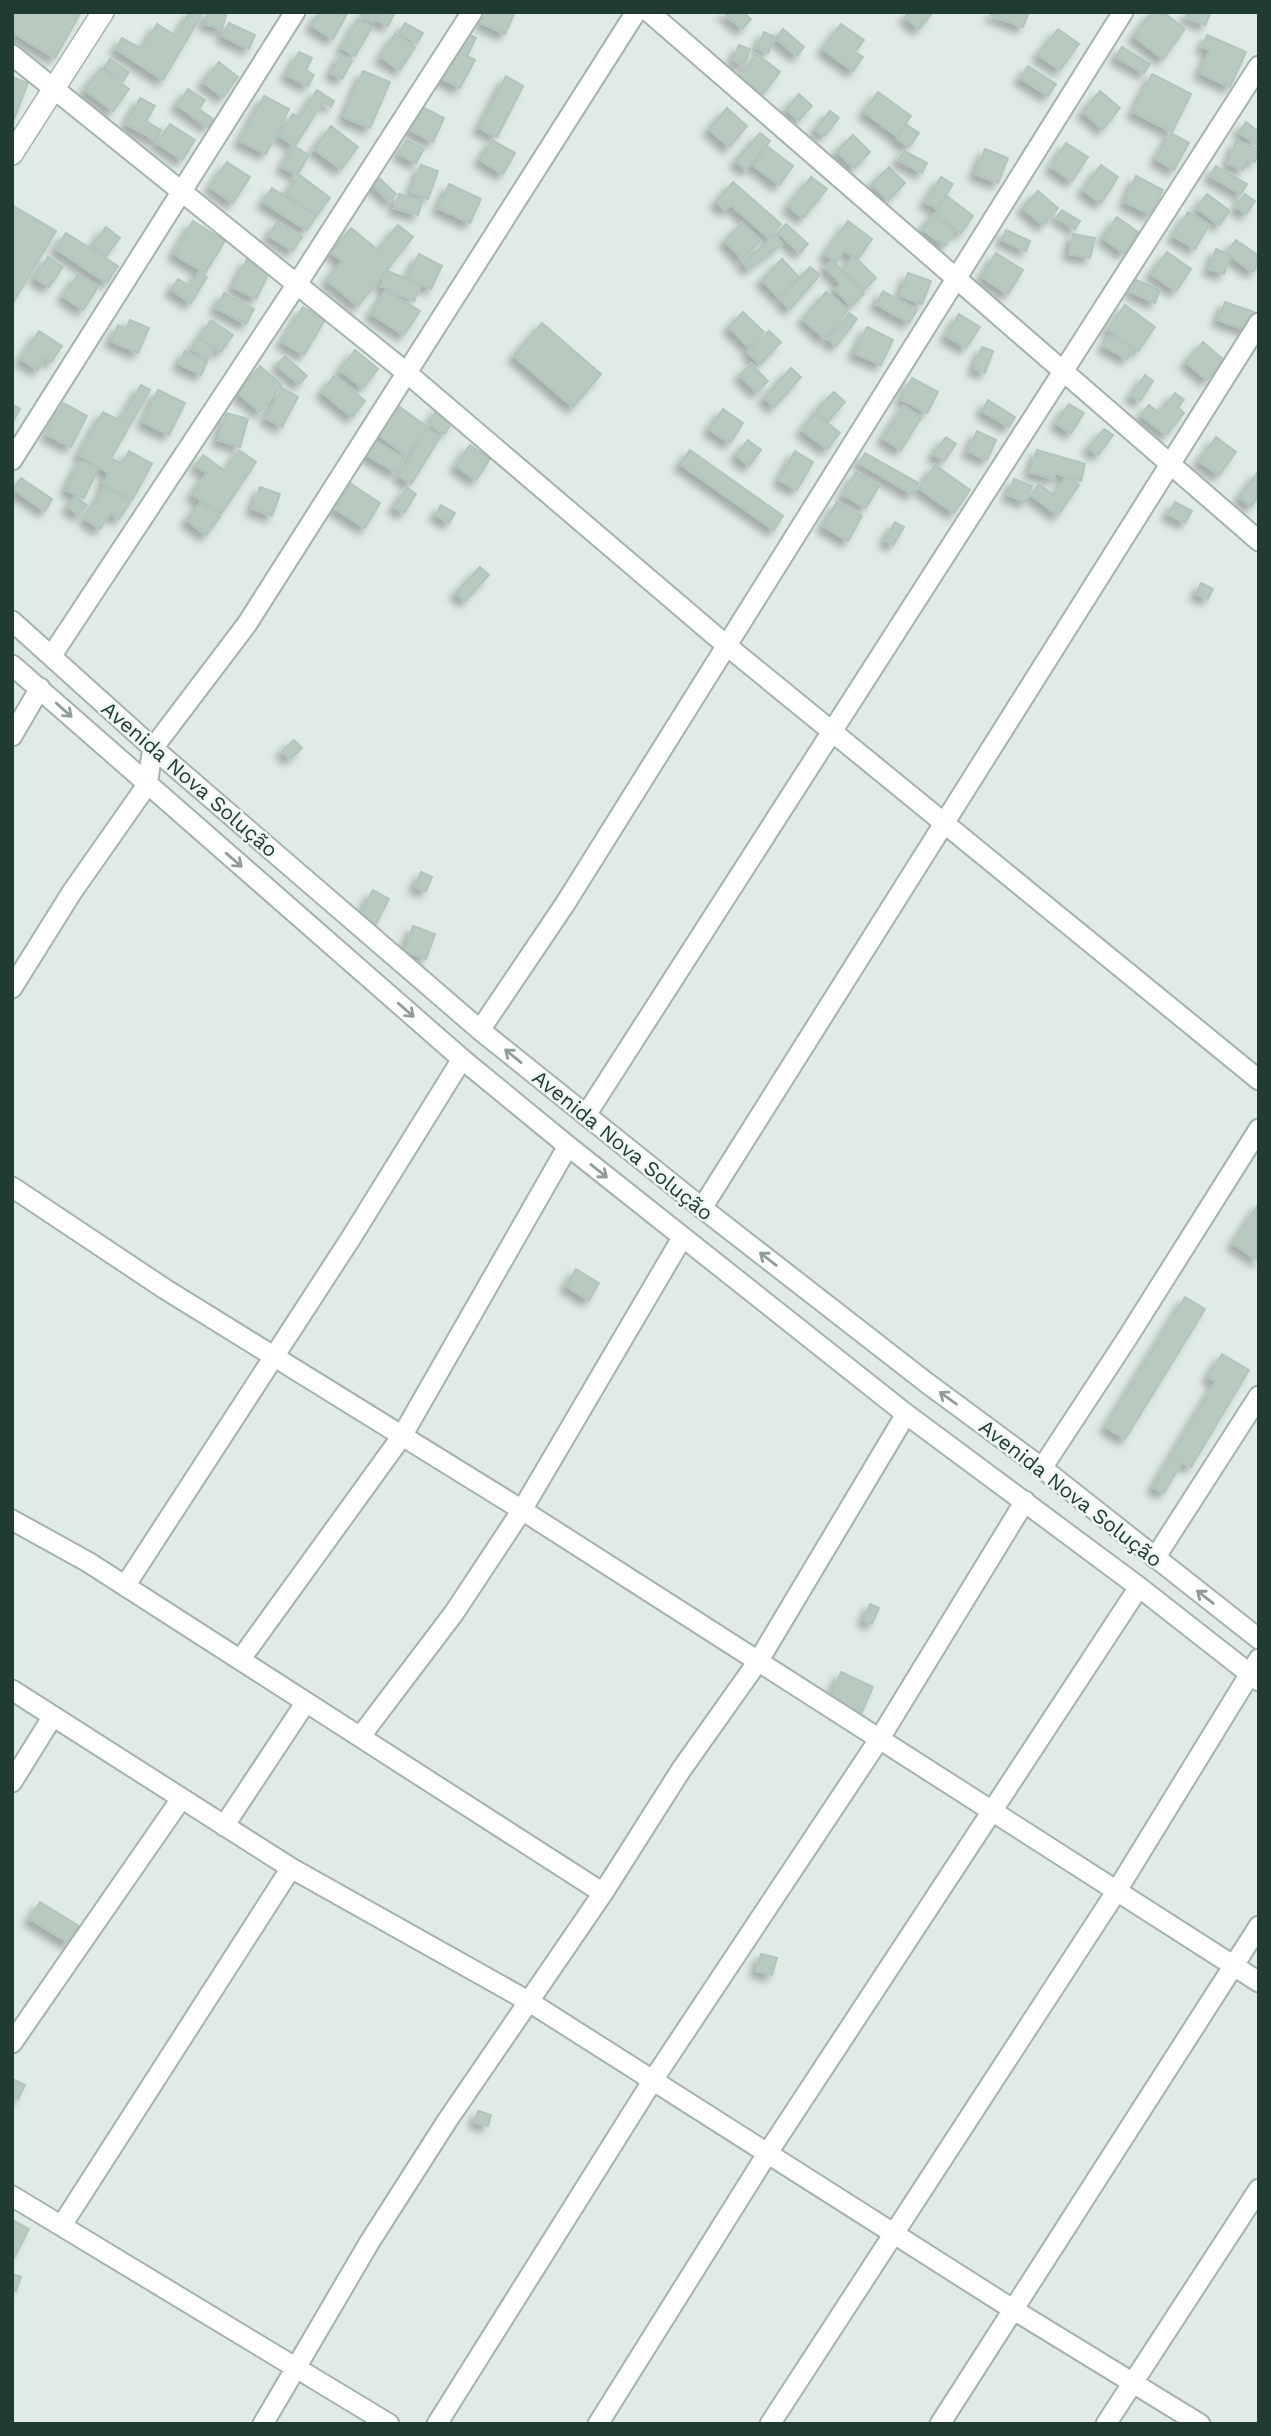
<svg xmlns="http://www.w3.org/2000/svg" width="1271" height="2436" viewBox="0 0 1271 2436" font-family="'Work Sans',sans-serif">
<defs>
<filter id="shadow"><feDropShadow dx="-6" dy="6" stdDeviation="3.5" flood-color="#0004"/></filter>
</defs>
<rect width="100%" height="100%" fill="#e0ebe5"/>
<path fill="#b8c9c0" stroke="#b2c5bb" stroke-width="2" filter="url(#shadow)" d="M12 12H81L55 58 12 32Z
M190 12H203L163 80 116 49 122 38 142 49 157 24 176 36Z
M208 12H227L222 29 205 24Z
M319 12 347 14 333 39 312 26Z
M363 12H378L373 22 361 16Z
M381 12H395L388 26 376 20Z
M486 12H515L505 34 481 23Z
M723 12H743L751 19 742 29Z
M723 12H743L751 19 742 29Z
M909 12H933L919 29 905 17Z
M909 12H933L919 29 905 17Z
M992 12H1029L1023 27 991 15Z
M992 12H1029L1023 27 991 15Z
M1152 12H1163L1185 29 1163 59 1134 36Z
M1152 12H1163L1185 29 1163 59 1134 36Z
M1188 12H1211L1205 25 1186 17Z
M1188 12H1211L1205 25 1186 17Z
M358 19 372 27 355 56 342 48Z
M229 23 255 35 249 49 222 36Z
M405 23 423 33 417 43 399 33Z
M841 24 864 40 855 52 863 57 853 71 823 49Z
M841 24 864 40 855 52 863 57 853 71 823 49Z
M783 29 804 47 797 56 776 38Z
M783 29 804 47 797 56 776 38Z
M1058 29 1079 44 1060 70 1038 55Z
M1058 29 1079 44 1060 70 1038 55Z
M465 32 476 38 467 56 475 60 460 88 441 78Z
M764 32 775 37 768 53 757 48Z
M764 32 775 37 768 53 757 48Z
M395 34 415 47 400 70 381 57Z
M1207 35 1246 52 1230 87 1200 73 1210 50 1202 47Z
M1207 35 1246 52 1230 87 1200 73 1210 50 1202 47Z
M739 45 750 49 744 65 733 60Z
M739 45 750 49 744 65 733 60Z
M1122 47 1150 64 1144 73 1116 57Z
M1122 47 1150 64 1144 73 1116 57Z
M299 52 312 58 306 70 314 75 308 86 287 75Z
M341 54 352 61 342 79 331 73Z
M757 54 780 72 763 94 740 76Z
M757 54 780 72 763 94 740 76Z
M110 59 129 72 123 81 104 68Z
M219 62 238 77 223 97 203 82Z
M1028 66 1056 84 1048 96 1020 78Z
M1028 66 1056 84 1048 96 1020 78Z
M101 68 129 89 113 111 85 90Z
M363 71 390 82 370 128 344 117Z
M1152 74 1191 94 1172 132 1133 112Z
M1152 74 1191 94 1172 132 1133 112Z
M506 76 523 86 497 137 479 128Z
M12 77 28 83 14 119 12 118Z
M188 89 205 100 199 109 213 119 208 127 177 105Z
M317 90 334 101 331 107 323 102 295 146 279 136 293 114 299 118Z
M1100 91 1120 108 1103 129 1083 112Z
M1100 91 1120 108 1103 129 1083 112Z
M878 92 911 116 897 136 864 112Z
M878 92 911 116 897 136 864 112Z
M799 94 812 106 799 120 786 109Z
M799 94 812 106 799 120 786 109Z
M264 96 289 109 266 154 240 141Z
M140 98 155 106 146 121 161 130 155 140 126 124Z
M422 107 444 118 433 142 410 130Z
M727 108 747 126 729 147 709 129Z
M727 108 747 126 729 147 709 129Z
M830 111 839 118 824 136 815 129Z
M830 111 839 118 824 136 815 129Z
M1246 122 1259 132V147L1239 132Z
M1246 122 1259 132V147L1239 132Z
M170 124 195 140 182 160 157 143Z
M907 125 919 133 909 147 897 139Z
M907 125 919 133 909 147 897 139Z
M331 126 358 147 341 169 314 149Z
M760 133 770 141 746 170 736 161Z
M760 133 770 141 746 170 736 161Z
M1171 133 1189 143 1174 170 1156 159Z
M1171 133 1189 143 1174 170 1156 159Z
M853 135 870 152 854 168 837 151Z
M853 135 870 152 854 168 837 151Z
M406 140 424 149 416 163 399 154Z
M492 140 515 153 503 174 480 160Z
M1236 141 1259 149 1255 162 1247 159 1243 170 1228 164Z
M1236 141 1259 149 1255 162 1247 159 1243 170 1228 164Z
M1066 143 1088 157 1072 181 1051 167Z
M1066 143 1088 157 1072 181 1051 167Z
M294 146 309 155 297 175 282 167Z
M767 146 793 166 779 185 753 165Z
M767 146 793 166 779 185 753 165Z
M985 149 1008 158 998 183 975 174Z
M985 149 1008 158 998 183 975 174Z
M904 151 927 163 922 173 898 160Z
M904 151 927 163 922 173 898 160Z
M227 162 250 177 233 203 210 187Z
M421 165 438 171 428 199 411 193Z
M1101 165 1118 177 1101 203 1083 190Z
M1101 165 1118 177 1101 203 1083 190Z
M1216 166 1247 184 1241 194 1210 176Z
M1216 166 1247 184 1241 194 1210 176Z
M889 167 905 183 888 201 872 184Z
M889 167 905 183 888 201 872 184Z
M300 175 330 198 316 216 286 193Z
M377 176 396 194 390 201 371 183Z
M1136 176 1163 190 1151 215 1125 202Z
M1136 176 1163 190 1151 215 1125 202Z
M811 177 827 189 803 218 788 206Z
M811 177 827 189 803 218 788 206Z
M941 177 953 184 937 209 925 202Z
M941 177 953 184 937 209 925 202Z
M733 182 781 224 769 238 731 205 725 210 716 202Z
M733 182 781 224 769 238 731 205 725 210 716 202Z
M449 184 481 199 470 223 438 208Z
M272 188 316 216 307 230 263 202Z
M1038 191 1058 208 1043 225 1023 208Z
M1038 191 1058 208 1043 225 1023 208Z
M399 194 422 201 418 215 394 208Z
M1207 194 1230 211 1219 225 1197 208Z
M1207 194 1230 211 1219 225 1197 208Z
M1245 194 1255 201 1246 214 1236 207Z
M1245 194 1255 201 1246 214 1236 207Z
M947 196 973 216 961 233 935 214Z
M947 196 973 216 961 233 935 214Z
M12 205 56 231 12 304Z
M1062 210 1080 221 1075 229 1057 217Z
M1062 210 1080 221 1075 229 1057 217Z
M1188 212 1209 225 1195 249 1173 236Z
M1188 212 1209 225 1195 249 1173 236Z
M933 215 955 231 945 246 922 229Z
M933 215 955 231 945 246 922 229Z
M1117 217 1138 232 1124 253 1103 238Z
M1117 217 1138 232 1124 253 1103 238Z
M193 221 225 241 205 273 174 254Z
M848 221 872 239 857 260 844 250 836 262 825 254Z
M848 221 872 239 857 260 844 250 836 262 825 254Z
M277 222 302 237 293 251 269 236Z
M742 223 760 241 742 259 725 241Z
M742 223 760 241 742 259 725 241Z
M786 224 808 244 800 253 778 232Z
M786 224 808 244 800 253 778 232Z
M398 225 413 237 358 306 327 280 342 261 331 252 351 228 378 250Z
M106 227 120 238 106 256 92 245Z
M1006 230 1030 241 1026 251 1002 240Z
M1006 230 1030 241 1026 251 1002 240Z
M66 233 118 266 107 283 56 249Z
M1073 234 1095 238 1090 258 1069 254Z
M1073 234 1095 238 1090 258 1069 254Z
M776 236 782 244 748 269 743 262Z
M776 236 782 244 748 269 743 262Z
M1236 240 1259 256V263L1253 272 1226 253Z
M1236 240 1259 256V263L1253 272 1226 253Z
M1216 249 1231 255 1224 274 1209 269Z
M1216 249 1231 255 1224 274 1209 269Z
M1167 252 1191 269 1176 291 1151 274Z
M1167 252 1191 269 1176 291 1151 274Z
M996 253 1023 270 1008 294 982 277Z
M996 253 1023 270 1008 294 982 277Z
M419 254 442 266 431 289 407 277Z
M854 256 876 278 864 290 842 269Z
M854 256 876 278 864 290 842 269Z
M48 257 63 267 49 287 35 278Z
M247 259 270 271 256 299 233 287Z
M782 259 799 277 779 297 762 280Z
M782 259 799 277 779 297 762 280Z
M832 260 864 294 851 306 835 289 841 284 825 267Z
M832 260 864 294 851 306 835 289 841 284 825 267Z
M810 267 820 275 790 309 781 300Z
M810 267 820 275 790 309 781 300Z
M388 271 421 285 414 301 381 286Z
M199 272 207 277 191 303 171 290 178 279 190 286Z
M908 273 931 281 922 304 900 296Z
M908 273 931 281 922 304 900 296Z
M78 274 98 287 83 310 63 296Z
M1136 280 1160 290 1155 303 1131 292Z
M1136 280 1160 290 1155 303 1131 292Z
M386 290 420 311 404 335 371 314Z
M883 291 917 310 909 323 876 304Z
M883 291 917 310 909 323 876 304Z
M826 292 848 310 824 338 803 319Z
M826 292 848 310 824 338 803 319Z
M224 293 254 309 246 324 216 308Z
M1225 302 1254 312 1247 330 1218 320Z
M1225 302 1254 312 1247 330 1218 320Z
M1125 305 1155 327 1138 351 1108 329Z
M1125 305 1155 327 1138 351 1108 329Z
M303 307 325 320 304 355 282 342Z
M743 312 764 332 749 347 729 327Z
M743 312 764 332 749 347 729 327Z
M849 313 857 319 836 346 828 339Z
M849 313 857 319 836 346 828 339Z
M959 314 980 327 966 348 946 336Z
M959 314 980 327 966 348 946 336Z
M130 320 149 328 138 353 111 341 118 325 126 329Z
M211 320 233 335 221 352 199 338Z
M542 323 601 374 573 407 514 356Z
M867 327 893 340 881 365 854 353Z
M867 327 893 340 881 365 854 353Z
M39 331 62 346 51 362 45 358 38 370 21 359Z
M769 331 781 342 760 364 748 352Z
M769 331 781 342 760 364 748 352Z
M1110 335 1133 349 1127 359 1104 346Z
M1110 335 1133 349 1127 359 1104 346Z
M199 338 214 350 207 360 191 348Z
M1203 342 1224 360 1207 380 1186 362Z
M1203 342 1224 360 1207 380 1186 362Z
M982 347 993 351 985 373 974 369Z
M982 347 993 351 985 373 974 369Z
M355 350 378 369 363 388 340 370Z
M185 351 207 362 201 375 179 364Z
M285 356 307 376 299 384 277 365Z
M751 364 768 381 757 392 740 375Z
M751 364 768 381 757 392 740 375Z
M260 366 282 385 260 412 238 393Z
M791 368 801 377 774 407 764 398Z
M791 368 801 377 774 407 764 398Z
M1145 375 1153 381 1140 401 1131 396Z
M1145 375 1153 381 1140 401 1131 396Z
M334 376 365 401 352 417 322 392Z
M912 378 938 392 927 413 901 399Z
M912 378 938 392 927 413 901 399Z
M141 385 150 390 111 458 122 464 129 451 152 464 132 500 103 483 109 473 79 455 103 412 120 421Z
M282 388 298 397 282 427 266 418Z
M158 390 185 403 169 435 143 422Z
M834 392 845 402 828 421 816 410Z
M834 392 845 402 828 421 816 410Z
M1175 393 1184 400 1178 407 1184 413 1166 435 1141 415 1149 405 1159 413Z
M1175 393 1184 400 1178 407 1184 413 1166 435 1141 415 1149 405 1159 413Z
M988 400 1015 417 1009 427 982 411Z
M988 400 1015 417 1009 427 982 411Z
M63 403 87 416 71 447 47 435Z
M12 404 20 409 12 423Z
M396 404 427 427 406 455 376 433Z
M1069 404 1084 413 1071 433 1056 423Z
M1069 404 1084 413 1071 433 1056 423Z
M904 406 921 418 901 450 883 438Z
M904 406 921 418 901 450 883 438Z
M439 407 455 418 444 434 428 424Z
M723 409 743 423 730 443 709 429Z
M723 409 743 423 730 443 709 429Z
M226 413 248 419 240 447 218 440Z
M815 413 840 433 827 449 802 430Z
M815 413 840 433 827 449 802 430Z
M428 429 440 437 411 484 399 476Z
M1104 429 1113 435 1098 455 1088 448Z
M1104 429 1113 435 1098 455 1088 448Z
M977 431 996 440 987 460 968 451Z
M977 431 996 440 987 460 968 451Z
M946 437 956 444 944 461 933 454Z
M946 437 956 444 944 461 933 454Z
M1216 437 1236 452 1219 475 1199 461Z
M1216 437 1236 452 1219 475 1199 461Z
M370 438 404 458 395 472 362 452Z
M748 440 761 450 749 466 736 455Z
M748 440 761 450 749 466 736 455Z
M470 445 490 459 476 480 456 466Z
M239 450 256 462 221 514 192 494 207 473 196 466 203 455 225 471Z
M690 450 783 516 774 530 680 464Z
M690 450 783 516 774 530 680 464Z
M1037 450 1085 464 1081 481 1055 473 1054 479 1030 472Z
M1037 450 1085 464 1081 481 1055 473 1054 479 1030 472Z
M795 451 813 462 797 490 779 480Z
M795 451 813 462 797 490 779 480Z
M865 453 918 483 912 494 859 463Z
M865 453 918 483 912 494 859 463Z
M80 461 98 469 84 498 66 490Z
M935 465 970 490 954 513 919 488Z
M935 465 970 490 954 513 919 488Z
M1259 471V496L1251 506 1239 497Z
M1259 471V496L1251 506 1239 497Z
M856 472 879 486 866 508 843 495Z
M856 472 879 486 866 508 843 495Z
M1067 476 1079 485 1058 515 1031 495 1039 484 1053 495Z
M1067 476 1079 485 1058 515 1031 495 1039 484 1053 495Z
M21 478 52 499 45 511 13 489Z
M1014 479 1032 486 1025 502 1008 495Z
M1014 479 1032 486 1025 502 1008 495Z
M350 483 380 503 365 528 334 508Z
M105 486 130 502 119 519 110 513 100 529 85 519Z
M260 487 280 494 272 516 252 509Z
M407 488 416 494 404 513 394 507Z
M75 497 87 505 79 515 68 507Z
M201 502 220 517 206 535 187 520Z
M837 502 862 516 848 541 823 526Z
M837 502 862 516 848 541 823 526Z
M1175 502 1192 511 1185 523 1168 514Z
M1175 502 1192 511 1185 523 1168 514Z
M441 505 455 513 449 523 436 515Z
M895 522 904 527 893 545 885 540Z
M895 522 904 527 893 545 885 540Z
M480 567 489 575 465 601 456 593Z
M1201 583 1213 589 1208 599 1196 594Z
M1201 583 1213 589 1208 599 1196 594Z
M294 740 302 748 290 759 282 751Z
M421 872 432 877 426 891 415 887Z
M373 890 389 899 376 924 359 916Z
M413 926 435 934 426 959 404 951Z
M1259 1203V1261L1233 1244Z
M576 1269 599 1283 589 1300 566 1286Z
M1185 1297 1205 1309 1125 1439 1106 1427Z
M1222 1354 1249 1370 1191 1467 1182 1462 1164 1493 1153 1487 1216 1381 1208 1377Z
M870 1604 879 1608 872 1624 864 1620Z
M841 1672 873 1687 861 1714 829 1700Z
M40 1902 79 1926 69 1943 30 1919Z
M761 1954 777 1958 772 1975 756 1971Z
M12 2079 25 2085 18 2099 12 2096Z
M478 2111 491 2115 488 2126 475 2122Z
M12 2220 29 2229 14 2258 12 2257Z
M12 2274 21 2277 16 2291 12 2290Z"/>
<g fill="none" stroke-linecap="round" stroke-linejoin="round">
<g stroke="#a3b3ac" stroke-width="23">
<path id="minor" d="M649 12 1259 541
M12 55 407 373 726 645 1259 1080
M12 460 295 12
M12 621 153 748 480 1030 702 1208 927 1383 1042 1468 1259 1639
M52 655 297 284 472 12
M12 665 462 1059 568 1146 906 1414 1139 1587 1259 1681
M12 736 40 688
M12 988 72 892 147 785 153 748 247 624 636 12
M480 1030 565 904 1123 12
M586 1115 1259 66
M12 1187 165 1289 522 1510 1259 1982
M702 1208 1259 323
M1042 1468 1126 1340 1259 1129
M12 1520 88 1562 603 1893
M1155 1558 1259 1396
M125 1586 351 1238 462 1059
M240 1660 402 1436 568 1146
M12 1690 291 1868 528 2001 1014 2310 1200 2424
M360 1737 454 1613 522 1510 682 1238
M12 1782 53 1716
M224 1826 306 1702
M12 2043 181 1799
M12 2196 389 2424
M62 2225 291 1868
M263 2424 369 2243 447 2121 603 1893 681 1770 759 1660 906 1414
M437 2424 653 2080 880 1738 1025 1501
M598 2424 767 2154 1139 1587
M770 2424 1116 1892 1259 1659
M940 2424 1259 1926
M1106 2424 1259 2189"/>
</g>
<g stroke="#a3b3ac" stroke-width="24">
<path id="tertiary" d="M12 154 103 12"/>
</g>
<use href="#minor" stroke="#fff" stroke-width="19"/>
<use href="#tertiary" stroke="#fff" stroke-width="21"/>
</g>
<defs><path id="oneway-shaft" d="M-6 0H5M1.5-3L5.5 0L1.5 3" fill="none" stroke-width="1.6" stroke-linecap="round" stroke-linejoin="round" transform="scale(1.75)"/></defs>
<g stroke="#909d98">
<use href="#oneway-shaft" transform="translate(64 710) rotate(42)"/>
<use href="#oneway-shaft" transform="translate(234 860) rotate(41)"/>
<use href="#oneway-shaft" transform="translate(406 1010) rotate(41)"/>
<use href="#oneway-shaft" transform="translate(513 1056) rotate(-141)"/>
<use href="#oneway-shaft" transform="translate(599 1171) rotate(39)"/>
<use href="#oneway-shaft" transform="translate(768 1259) rotate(-142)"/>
<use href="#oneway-shaft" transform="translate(948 1398) rotate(-144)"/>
<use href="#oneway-shaft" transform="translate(1205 1597) rotate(-142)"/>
</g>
<g text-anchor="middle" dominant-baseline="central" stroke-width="5" stroke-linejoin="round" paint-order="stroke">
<g font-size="21" fill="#203b32" stroke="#f0f8f3">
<text transform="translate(190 779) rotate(41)">Avenida Nova Solução</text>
<text transform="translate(623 1145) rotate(39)">Avenida Nova Solução</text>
<text transform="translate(1071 1493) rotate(38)">Avenida Nova Solução</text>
</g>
</g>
<rect width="1271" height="2436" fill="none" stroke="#203b32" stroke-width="28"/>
</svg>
